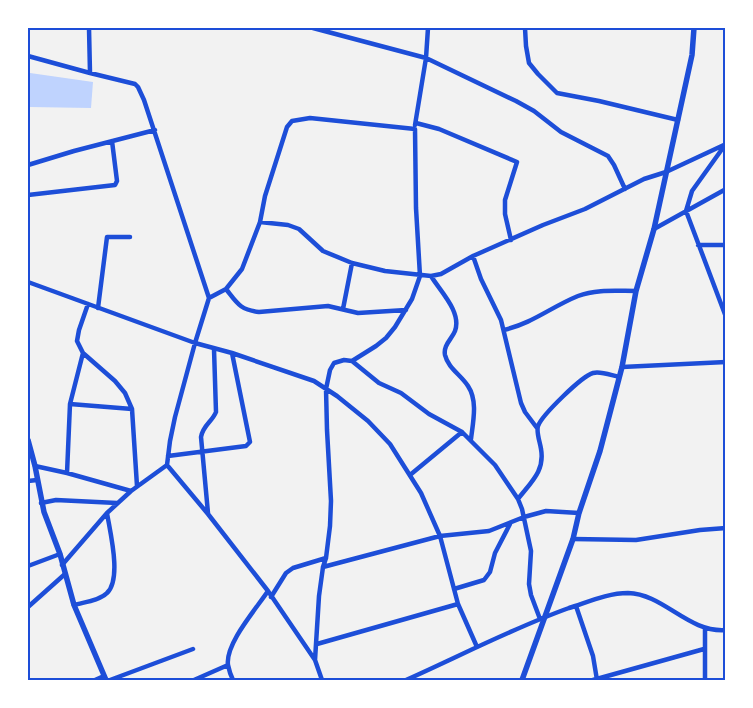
<svg xmlns="http://www.w3.org/2000/svg" width="753" height="708" viewBox="0 0 753 708" font-family="Lora,serif">
<rect width="100%" height="100%" fill="#f2f2f2"/>
<path fill="#bfd3fe" d="M30 73 93 82 91 108 30 107Z"/>
<g fill="none" stroke-linecap="round" stroke-linejoin="round">
<path stroke="#1d4ed8" stroke-width="4.5" d="M89 28 90 73
M313 28 426 58 516 101 534 111 561 132 608 156 614 165 625 189
M525 28 526 46 529 63 538 74 557 93 599 101 678 120
M28 56 90 73 135 84 138 87 144 100 209 298 195 343 175 417 170 441 167 465 131 491 107 513 62 565
M416 123 439 129 517 162 505 200V214L511 240
M415 125 426 58 428 28
M725 145 692 191 686 211 726 317
M28 165 74 151 155 130
M28 195 115 185 117 181 112 141
M260 222 265 196 287 127 292 121 310 118 415 129 416 208 420 276 412 299 395 327 386 338 376 346 352 361
M654 229 726 189
M698 245H726
M473 256 481 279 501 320 521 403 525 412 537 428
M431 276C440 291 462 312 455 331 452 339 443 345 445 355 448 368 461 375 468 386 478 401 473 422 471 439
M28 282 195 343 232 353 314 381 337 396 368 421 390 444 421 493 440 536 458 604 477 647
M226 289C237 303 240 310 259 312L328 306 358 313 406 310
M209 298 226 289 242 269 260 222 288 225 299 229 323 251 352 263 385 271 431 276 441 274 473 256 543 225 585 209 644 179 666 172 726 144
M88 304 79 330 77 341 83 353 115 381 125 393 132 409 137 486
M98 308 107 237H130
M343 309 352 263
M504 330C533 323 551 307 578 296 596 289 616 291 636 291
M622 367 726 362
M70 404 132 409
M168 456 246 446 250 442 232 353
M167 465 208 514 268 591 315 660 322 680
M35 466 67 473 131 491
M67 473 70 404 83 353
M410 475 462 432
M28 481 37 480
M518 499C531 482 545 471 541 449 540 442 536 432 538 426 542 415 582 376 593 373 601 371 610 375 619 377
M41 503 56 500 117 503
M208 513 201 437C203 425 212 422 216 412L214 349
M573 539 636 540 700 530 726 528
M28 566 60 554
M323 567 440 536 489 531 524 517 546 511 579 513
M454 589 484 580 490 572 495 553 510 524
M271 597 286 573 293 568 326 558
M74 605C84 602 99 601 107 593 122 579 110 532 107 513
M576 606 593 656 597 680
M28 607 65 574
M317 644 458 604
M315 660 319 596 323 567 326 558 330 526 331 501 327 430 326 389 330 370 334 363 344 360 352 361 379 383 401 393 429 414 462 432 495 465 518 499 522 509 531 551 529 584 531 595 540 619
M95 680 104 676
M110 680 193 649
M194 680 228 665
M233 680C231 676 229 670 228 665 225 644 256 609 268 591
M406 680C460 656 513 628 569 608 588 602 608 593 628 593 664 594 688 633 726 630
M593 680 704 649
M705 680V628"/>
<path stroke="#1d4ed8" stroke-width="5.5" d="M28 440 35 466 44 512 60 554 74 605 106 680
M522 680 573 539 579 513 600 451 622 367 636 291 654 229 692 55 694 28"/>
</g>
<rect width="753" height="708" fill="none" stroke="#ffffff" stroke-width="58"/>
<rect x="29" y="29" width="695" height="650" fill="none" stroke="#1d4ed8" stroke-width="2"/>
</svg>
